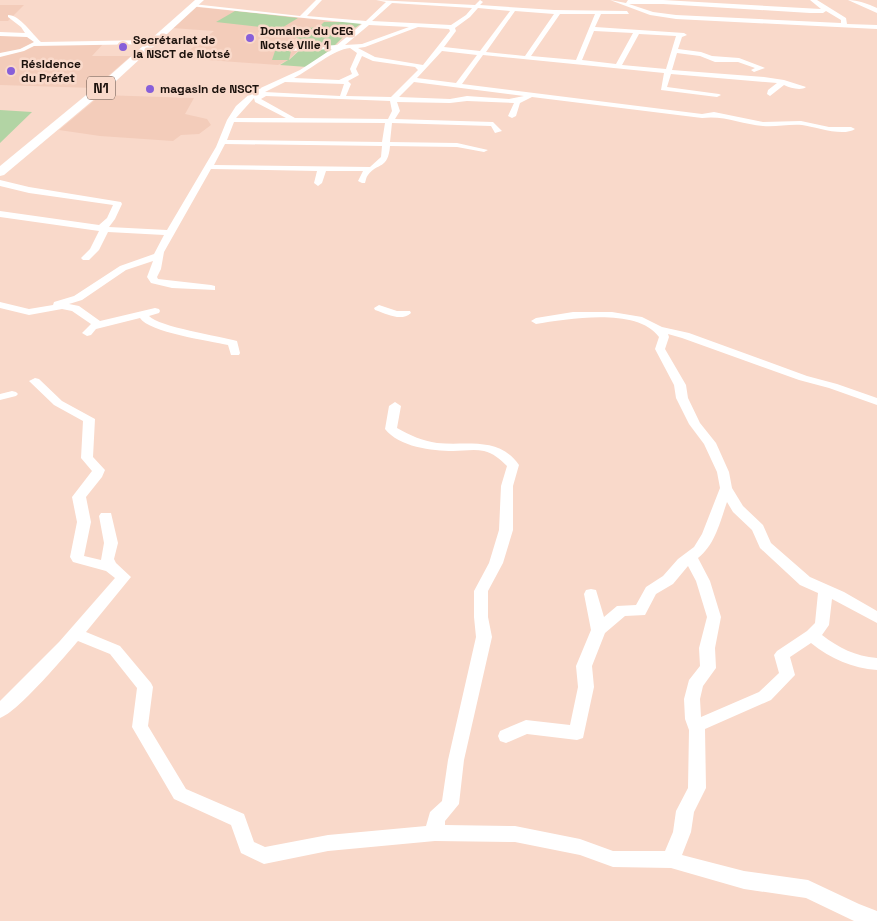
<svg xmlns="http://www.w3.org/2000/svg" width="877" height="921" viewBox="0 0 877 921" font-family="'Space Grotesk',sans-serif">
<rect width="100%" height="100%" fill="#f9d9ca"/>
<path fill="#f3ccba" d="M0 5H24L8 21H0Z
M196 7 332 21 317 27 307 28 292 36 299 40 303 46 288 60 278 65 179 58 214 31 172 28Z
M0 34H20L31 38 36 43 103 44 92 56H131L94 88 0 85Z
M101 95 194 98 185 114 207 119 211 125 199 134 181 135 173 141 100 136 59 130Z"/>
<path fill="#b2d4a4" d="M235 11 298 18 280 29 216 22Z
M324 22H364L347 33 334 46 303 47 300 40 291 35 307 28 319 27Z
M333 48 307 67 280 65 288 60H272L275 51H291L289 60 301 49Z
M0 110 32 112 0 143Z"/>
<g fill="none" stroke-linecap="round" stroke-linejoin="round">
<path fill="#fff" fill-rule="evenodd" d="M316 0H322L307 16 366 21 386 2 376 0 475 5 480 0 483 2 480 5 554 10 627 11 629 14H601L595 27 684 33 687 35 682 37 678 49 701 52 712 56 739 58 765 68 754 72 751 70 755 68 738 62H715L700 56 677 53 672 70 764 77 784 80 806 87C801 91 790 88 784 85L770 96 767 94 768 90 777 83 671 74 667 87 719 94 721 95 717 97 661 90 664 73 483 55 462 84 702 114 714 112 763 122 801 121 829 127H851L855 129C843 137 816 127 802 125 789 124 776 127 763 126 742 124 723 115 702 118L532 97 520 103 516 116 512 118 508 116 514 103 467 101 450 103 397 102 400 111 395 119 493 122 502 131 495 133 491 126 392 123 390 142 457 143 488 150 484 152 457 147 390 146C388 170 378 162 368 175 366 177 366 180 365 183H362L358 181 363 171H326L322 183 318 186 314 183 317 171 211 169 164 252 161 269 157 277 158 279 211 285 215 286V290L172 288 151 283 147 277 153 261 126 270 82 300 69 304 79 306 100 321 155 308 159 309 160 311 159 313 149 316C159 327 219 336 237 341L240 353 239 355H231L228 345C210 341 148 332 140 318L96 329 91 335 87 336 82 333 91 324 72 311 62 309 29 315 0 308V302L29 309 53 305 54 302 74 296 120 266 154 254 164 235 108 232 99 250 89 260H83L81 258 90 249 99 231 0 217V211L99 225 107 218 113 205 29 193 0 186V180L29 187 121 202 122 204 115 219 109 227 167 230 216 147 227 120 236 106 252 92 300 70 332 49 287 51 285 50V48L337 45 362 24 190 6 193 4 300 16ZM392 3 472 8 466 15 451 25 372 21ZM478 8 510 11 480 51 444 47 456 31 455 28 470 17ZM515 11 554 14 525 56 486 52ZM560 14H595L576 60 531 56ZM369 25 409 27 362 44 345 45ZM418 27 449 29 450 31 423 65 375 57 358 48 365 47ZM594 31 633 33 616 64 582 60ZM639 34 676 36 666 69 622 65ZM350 48 357 53 350 69 352 74 339 80 294 78C310 70 334 49 350 48ZM442 51 477 55 456 83 417 78ZM362 56 373 61 415 67 418 70 391 97 346 96 351 84 348 81 359 75 356 69ZM285 82 344 84 340 96 265 92ZM414 82 524 96 509 99 467 96 450 99 399 97ZM266 96 390 101 392 111 388 119 295 118 261 99ZM254 98 255 102 286 118H236ZM234 122 385 123 382 142 227 140ZM225 144 382 146 381 157 370 167 214 165Z
M610 0 626 3 628 0H663L821 9 810 0H817L846 18 847 24 877 25V29L676 19 650 15ZM629 4H663L810 13H823L826 11 841 20V23L676 15 653 12Z
M848 0C858 0 868 4 877 8V13Z
M8 15C20 15 32 34 41 42L153 40 156 42 153 44 34 46 24 51 0 57V53L20 49 34 42 27 37 0 36V32L25 33 21 27 8 17Z
M379 305 397 311H410L411 313C401 322 387 314 375 310L374 308Z
M573 312H612L642 317 662 327 689 333 807 376 837 384 877 398V405L829 388 799 380 682 338 668 334 669 337 665 349 686 385 688 398 700 423 716 443 729 472 732 488 743 506 763 525 771 543 810 577 844 592 877 611V623L832 599 829 625 822 635C839 648 855 656 877 658V670C852 668 831 659 811 643L790 657 795 675 771 700 705 729 706 788 694 812 691 832 682 855 744 871 808 880 859 904 877 911V921H854L806 898 744 889 671 868 613 867 580 855 515 842 435 841 328 851 264 864 241 853 231 825 174 799 132 727 137 688 110 654 78 641C64 657 18 712 0 718V701L59 642 115 578 106 571 73 562 70 557 77 522 72 497 92 471 81 458 83 421 54 405 29 381 35 378 39 379 62 401 95 419 93 457 105 470 102 477 86 497 91 522 84 556 101 560 104 543 99 516 101 513H111L118 543 114 559 116 563 131 577 86 632 120 646 151 683 153 687 148 726 186 789 244 814 254 842 265 847 328 835 426 826 430 812 442 801 448 760 476 637 474 617V591L489 563 499 530 501 486 507 466C500 459 493 453 484 451 474 449 463 451 453 451 432 451 399 447 385 429L389 406 395 402 401 406 397 428C409 435 423 441 437 443 467 446 499 436 519 465L513 486V530L503 563 488 591V617L492 637 464 760 459 804 445 821V825L515 826 580 839 613 851H665L673 832 676 811 688 788 689 730 685 719 684 699 689 680 700 666 699 648 707 617 696 581 688 566 673 584 656 594 645 615 625 616 605 633 592 666 594 687 583 738 577 740 527 734 506 743 500 741 498 736 500 731 526 720 570 725 578 687 576 666 591 630 584 594 586 590 591 589 596 590 604 617 617 606 636 605 646 587 663 576 678 559 694 547 702 534 720 488 717 472 704 444 689 424 676 398 674 385 655 349 659 337C637 307 568 319 536 324L531 321 536 318ZM727 502 733 512 752 530 760 548 800 585 818 593 815 623 807 631 777 651 774 655 779 673 759 692 701 717 700 699 703 686 716 668 715 648 721 617 710 581 698 558C715 545 720 522 727 502Z
M12 391 16 392 18 394 16 396 0 400V394Z"/>
<path fill="#fff" fill-rule="evenodd" d="M195 0H204L116 81 4 175 0 176V166L108 77Z"/>
</g>
<g fill="#875fd9" stroke="#f9d9ca" stroke-width="2">
<circle cx="250" cy="38" r="5"/>
<circle cx="123" cy="47" r="5"/>
<circle cx="11" cy="71" r="5"/>
<circle cx="150" cy="89" r="5"/>
</g>
<g text-anchor="middle" dominant-baseline="central" stroke-width="5" stroke-linejoin="round" paint-order="stroke">
<g font-size="12" font-weight="bold" fill="#1b110c" stroke="#f9d9ca" text-anchor="start">
<text x="260" y="31">Domaine du CEG<tspan x="260" dy="14">Notsé Ville 1</tspan></text>
<text x="133" y="40">Secrétariat de<tspan x="133" dy="14">la NSCT de Notsé</tspan></text>
<text x="21" y="64">Résidence<tspan x="21" dy="14">du Préfet</tspan></text>
<text x="160" y="89">magasin de NSCT</text>
</g>
<rect fill="#f9d9ca" stroke="#5e4d45" stroke-width="1" x="87" y="76.5" width="28" height="23" rx="4"/>
<g font-size="14" font-weight="bold" fill="#1b110c">
<text x="101" y="88">N1</text>
</g>
</g>
</svg>
